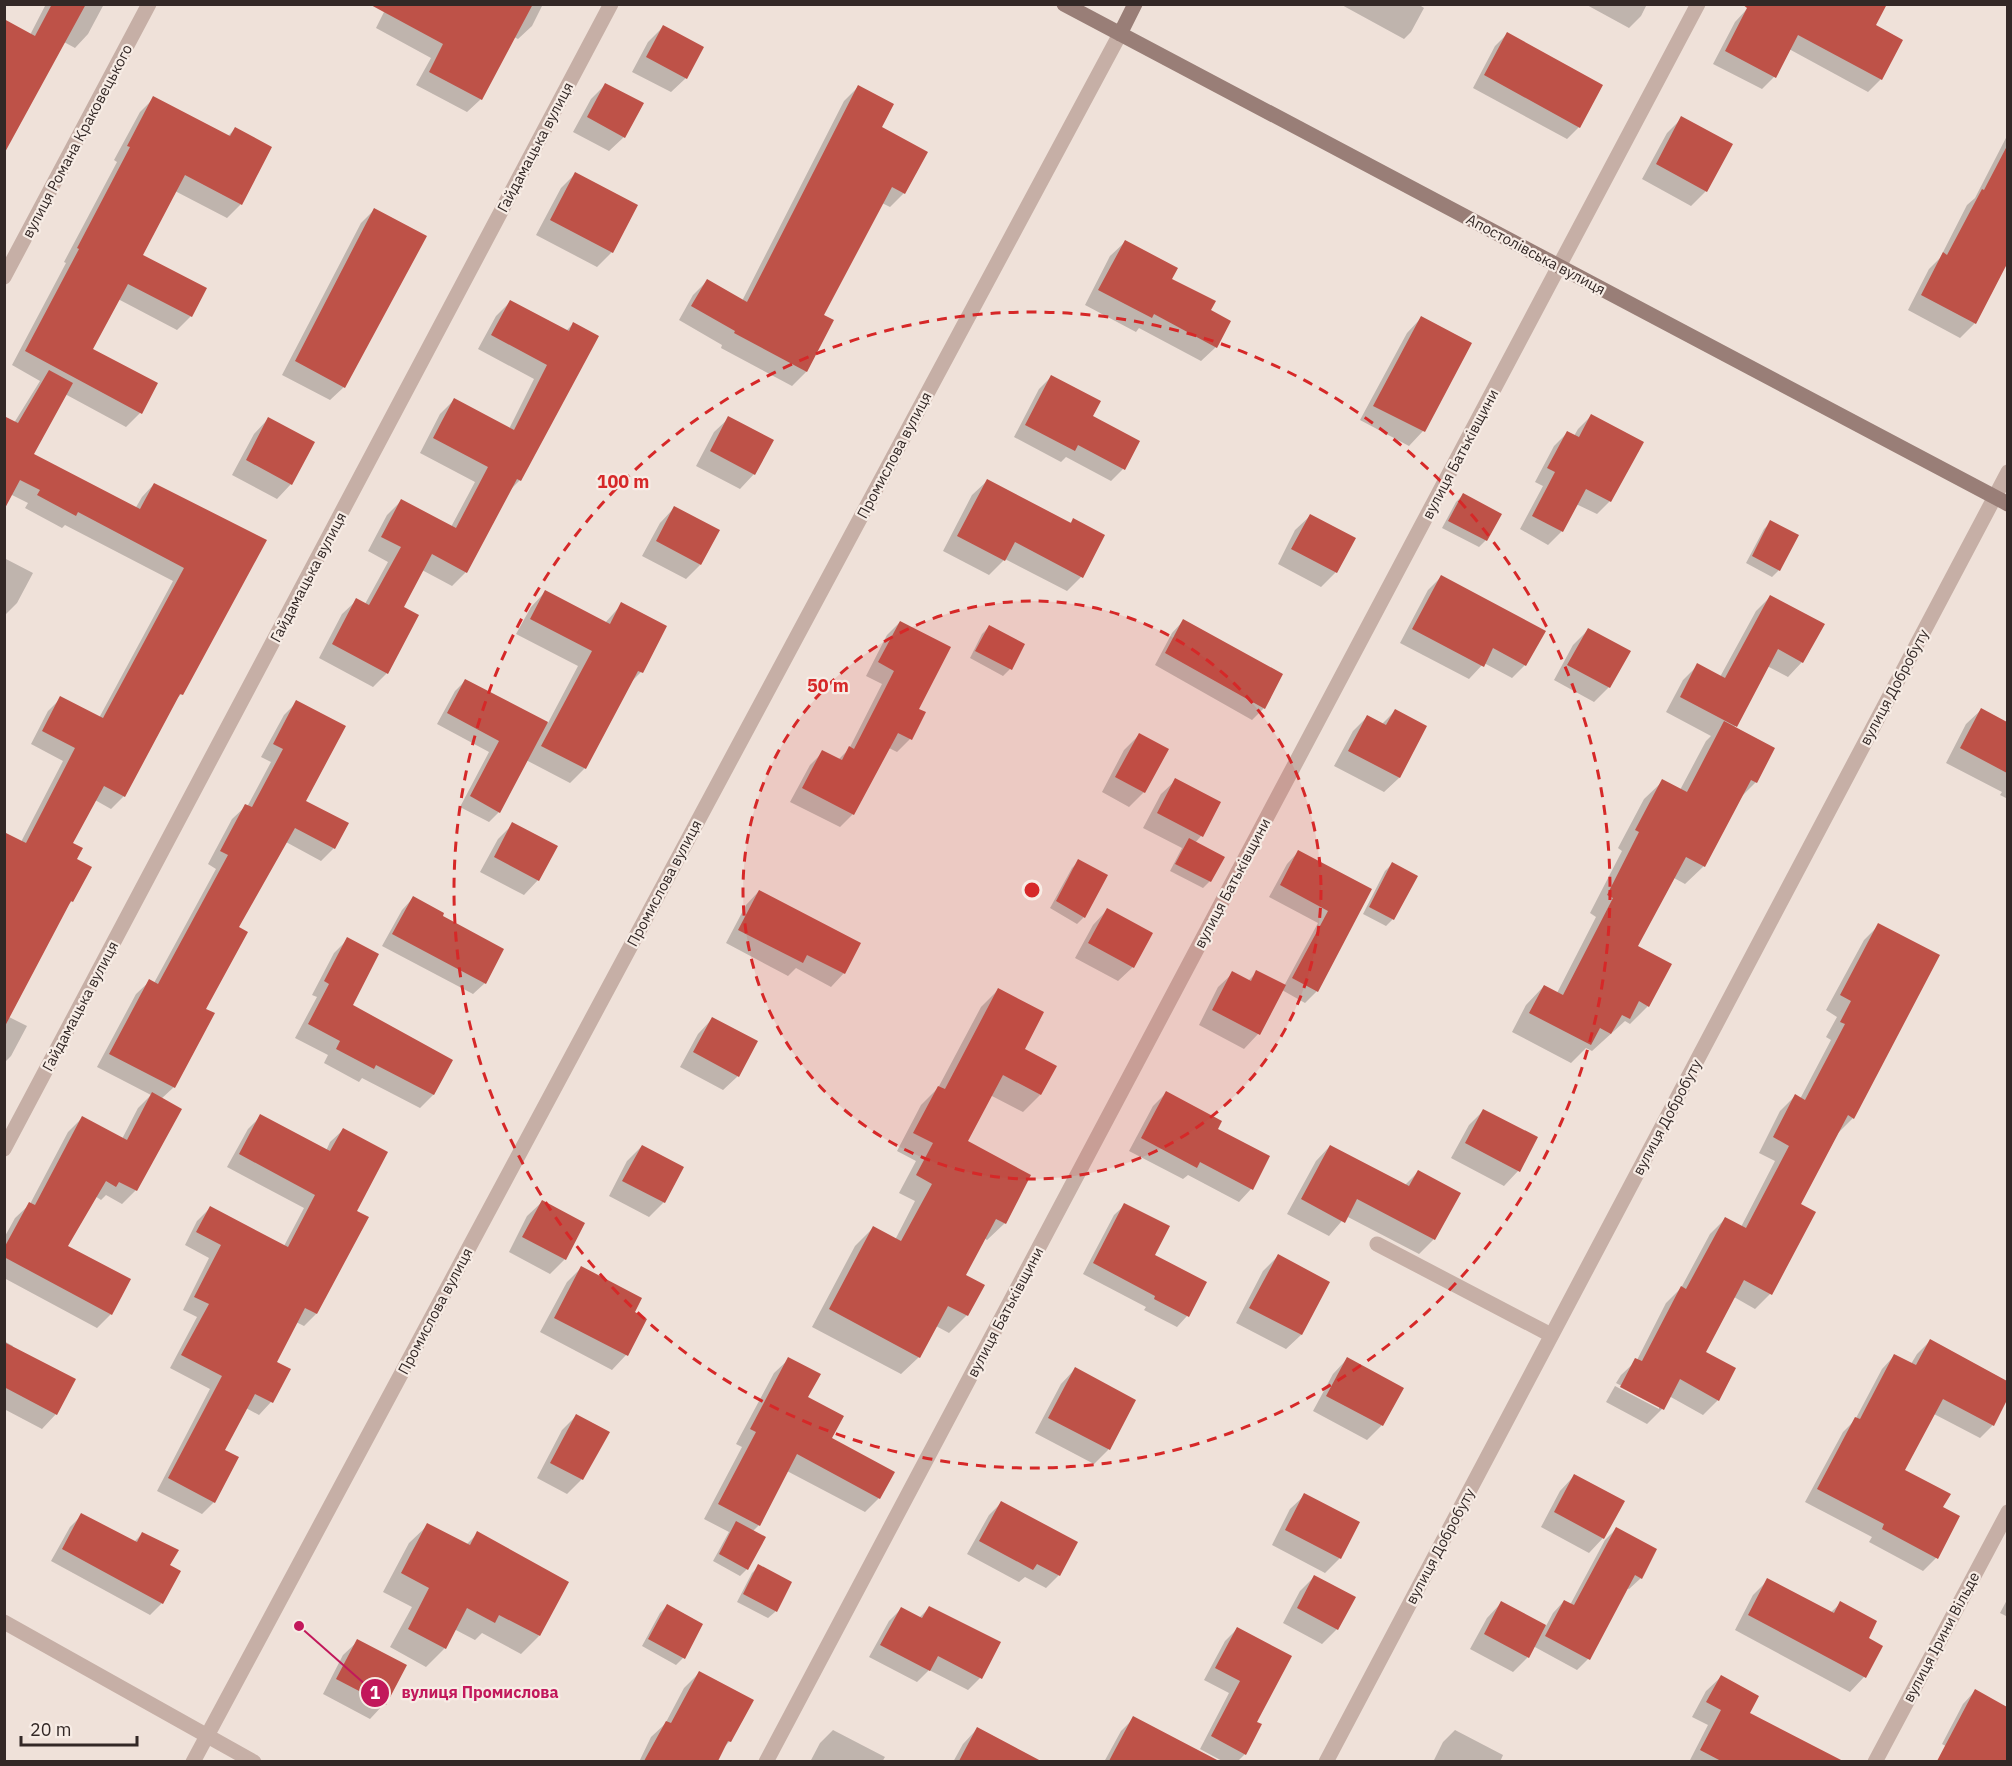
<svg xmlns="http://www.w3.org/2000/svg" width="2012" height="1766" viewBox="0 0 2012 1766" font-family="'IBM Plex Sans',sans-serif">
<rect width="100%" height="100%" fill="#efe1d9"/>
<path fill="#0003" d="M46 4H104L88 34 75 48 64 42 4 152 30 35Z
M388 4H543L532 26 518 39 514 37 481 99 467 112 416 85 431 58 376 28Z
M1340 4H1418L1424 8 1411 32 1404 39Z
M1585 4H1647L1641 16 1629 28Z
M1747 9 1874 26 1901 40 1881 79 1868 92 1789 49 1774 77 1762 89 1713 64 1735 22Z
M663 27 686 78 671 92 632 72 648 42Z
M1507 34 1601 86 1579 127 1567 139 1473 88 1495 46Z
M605 85 624 137 609 151 573 132 591 99Z
M858 87 880 128 904 193 890 207 882 203 822 316 832 321 806 372 792 386 721 348 722 345 679 320 693 295 707 281 742 301 844 101Z
M154 98 228 136 235 129 241 204 227 218 175 191 141 255 205 288 191 316 177 330 118 299 91 349 156 383 140 413 126 427 65 394 32 455 135 509 142 497 154 484 265 541 181 694 173 703 124 796 111 809 95 800 71 843 75 860 90 868 72 901 66 907 9 1017 27 1026 11 1056 4 1063V833L21 842 63 761 31 744 48 711 61 698 99 718 173 581 65 525 62 528 25 508 28 503 4 491 14 423 40 381 12 365 66 263 64 262 117 162 114 160 140 112Z
M1682 118 1706 191 1691 206 1642 179 1667 133Z
M2008 134V252L1993 280 1975 323 1960 338 1908 310 1929 269 1940 258 1967 205 1975 198Z
M575 174 612 252 597 267 536 235 561 188Z
M374 210 344 387 330 400 282 375 361 223Z
M1125 242 1209 311 1216 347 1201 361 1139 328 1136 332 1085 305 1110 256Z
M510 302 566 331 573 324 520 480 510 490 466 572 452 586 422 570 402 607 387 673 373 687 319 658 342 614 357 600 365 604 388 562 368 551 387 515 401 501 451 527 475 482 420 453 440 414 454 400 509 429 534 379 478 349 496 316Z
M1421 318 1470 344 1423 431 1409 446 1360 420 1407 333Z
M1051 377 1091 417 1123 469 1111 481 1066 457 1061 462 1014 437 1039 389Z
M1591 416 1610 501 1597 514 1576 504 1562 531 1548 545 1520 529 1543 486 1535 482 1554 446 1567 433 1574 436 1578 429Z
M729 418 754 474 740 489 696 466 714 432Z
M268 419 291 484 277 499 232 475 254 434Z
M987 481 1069 524 1073 520 1081 577 1067 591 1005 559 989 575 943 551 972 495Z
M1463 495 1500 514 1486 540 1479 547 1442 528 1456 502Z
M674 508 700 565 686 579 642 556 660 523Z
M1310 516 1354 539 1336 572 1321 587 1278 564 1295 530Z
M1771 522 1779 570 1772 577 1746 563 1764 529Z
M4 558 33 573 17 603 5 615Z
M1441 577 1525 665 1512 678 1484 663 1469 679 1400 643 1428 590Z
M545 592 605 623 622 604 641 672 630 683 585 768 570 783 526 760 499 812 489 822 460 807 489 752 437 724 455 691 465 681 548 723 578 666 516 634 531 607Z
M1771 596 1802 662 1788 677 1767 666 1734 728 1756 782 1740 798 1704 866 1685 884 1674 878 1636 947 1648 1006 1630 1024 1625 1021 1592 1051 1586 1048 1571 1063 1512 1032 1526 1005 1544 986 1557 993 1596 917 1590 913 1622 851 1618 848 1644 799 1663 781 1680 790 1706 741 1711 736 1666 712 1683 680 1698 665 1720 677 1756 611Z
M1183 621 1264 708 1252 720 1155 665 1172 633Z
M900 622 917 709 910 739 897 752 889 748 853 814 840 827 790 802 810 765 823 752 838 760 849 749 882 684 866 676 887 635Z
M989 627 1010 669 1003 676 970 658 982 634Z
M1588 630 1628 652 1609 687 1594 702 1554 680 1573 645Z
M297 702 304 801 347 824 334 848 321 861 286 842 237 928 174 1087 161 1099 136 1190 122 1204 106 1195 101 1200 95 1196 66 1246 111 1314 97 1328 4 1278V1238L15 1218 30 1204 68 1132 82 1118 122 1139 138 1108 151 1095 97 1067 136 994 150 981 154 983 216 869 208 864 232 819 246 806 247 807 271 762 261 757 284 715Z
M1981 710 2008 724V799L2000 795 2002 792 1946 763 1966 724Z
M1395 711 1425 727 1399 778 1384 792 1334 766 1353 731 1367 717 1382 724Z
M1139 735 1144 792 1129 807 1102 792 1124 750Z
M1176 780 1219 803 1201 836 1195 843 1223 857 1210 881 1203 888 1170 871 1182 848 1143 828 1161 794Z
M513 824 538 880 524 895 480 872 498 839Z
M1298 852 1370 890 1317 991 1305 1003 1282 990 1258 1034 1244 1049 1199 1025 1218 987 1233 973 1248 981 1257 972 1284 986 1318 923 1269 897 1287 864Z
M1079 861 1084 917 1077 924 1050 908 1072 868Z
M1392 864 1393 919 1386 926 1363 914 1385 871Z
M759 891 844 973 831 987 796 968 788 976 726 943 746 905Z
M413 898 441 917 485 983 473 994 382 946 402 910Z
M1107 910 1133 967 1118 981 1075 958 1093 925Z
M1879 925 1853 1118 1838 1133 1799 1205 1770 1294 1755 1309 1734 1297 1704 1353 1718 1400 1703 1415 1669 1396 1662 1409 1647 1424 1606 1402 1615 1386 1659 1409V1406L1616 1383 1621 1375 1637 1360 1666 1303 1681 1288 1710 1234 1725 1219 1741 1227 1775 1161 1759 1153 1780 1111 1795 1096 1800 1099 1831 1040 1826 1037 1837 1017 1826 1010 1864 940Z
M348 939 351 1006 451 1061 433 1095 420 1108 362 1078 359 1082 324 1063 328 1055 295 1038 317 997 312 995 334 953Z
M998 990 1040 1095 1023 1112 990 1095 966 1142 1005 1223 987 1240 984 1238 964 1276 967 1315 949 1333 936 1326 919 1357 901 1374 812 1327 855 1246 873 1228 895 1240 915 1201 899 1193 916 1161 897 1151 921 1105 938 1088 981 1007Z
M712 1019 738 1076 723 1090 680 1067 698 1034Z
M1166 1093 1216 1130 1268 1157 1251 1189 1239 1202 1188 1175 1183 1179 1129 1151 1153 1106Z
M1483 1111 1518 1171 1504 1186 1451 1158 1469 1125Z
M261 1116 326 1151 330 1142 343 1130 354 1212 367 1218 316 1314 304 1326 296 1322 275 1363 289 1370 271 1402 259 1415 246 1408 223 1451 214 1502 202 1514 157 1491 210 1389 170 1368 197 1317 183 1310 209 1258 185 1245 197 1221 210 1208 284 1246 304 1208 227 1167 248 1129Z
M642 1146 664 1202 649 1217 609 1196 627 1161Z
M1330 1146 1404 1186 1418 1172 1434 1239 1419 1254 1346 1216 1329 1236 1287 1214 1316 1161Z
M542 1202 565 1259 550 1274 509 1252 527 1216Z
M1125 1205 1187 1316 1177 1327 1144 1310 1146 1307 1083 1274 1114 1215Z
M1278 1256 1328 1283 1301 1335 1286 1349 1236 1323 1263 1271Z
M582 1267 633 1313 645 1319 626 1355 612 1370 540 1332 567 1282Z
M4 1341 13 1346 12 1348 56 1414 42 1429 4 1409Z
M1930 1341 2008 1382V1397L1993 1425 1980 1438 1934 1414 1903 1470 1941 1508 1936 1558 1923 1571 1869 1542 1872 1537 1805 1502 1843 1432 1855 1420 1882 1369 1895 1355 1911 1364 1917 1354Z
M789 1359 806 1398 830 1439 879 1498 865 1512 787 1471 759 1525 752 1532 747 1569 740 1576 713 1561 729 1532 704 1519 742 1447 736 1444 774 1373Z
M1347 1359 1382 1425 1367 1440 1313 1411 1333 1374Z
M1075 1369 1134 1401 1108 1450 1094 1464 1035 1433 1061 1384Z
M576 1416 582 1479 567 1494 537 1478 562 1430Z
M1574 1476 1603 1538 1589 1553 1541 1527 1560 1491Z
M1305 1495 1358 1523 1340 1558 1325 1573 1272 1545 1290 1509Z
M1001 1503 1059 1575 1046 1588 1025 1577 1019 1582 967 1554 989 1515Z
M82 1515 134 1542 142 1534 168 1566 179 1572 162 1603 150 1615 51 1561 70 1527Z
M428 1525 466 1545 478 1533 539 1636 521 1654 482 1633 475 1640 454 1629 445 1648 426 1667 390 1647 412 1607 383 1592 409 1543Z
M1616 1529 1641 1578 1629 1589 1626 1588 1588 1659 1577 1670 1533 1646 1528 1657 1513 1672 1470 1649 1487 1618 1501 1603 1546 1626 1553 1613 1564 1601 1570 1605 1605 1540Z
M759 1566 790 1583 775 1612 768 1618 737 1602 752 1573Z
M1315 1576 1337 1629 1322 1644 1283 1623 1300 1591Z
M1768 1580 1830 1613 1841 1603 1867 1638 1881 1646 1864 1677 1850 1692 1735 1630 1753 1595Z
M2008 1598V1617L2000 1613Z
M667 1606 683 1658 676 1665 642 1646 660 1613Z
M929 1608 980 1678 968 1690 929 1670 917 1682 869 1657 889 1621 901 1609 919 1618Z
M1237 1629 1255 1722 1245 1754 1237 1762H1224L1200 1749 1229 1693 1204 1680 1225 1641Z
M358 1641 405 1665 384 1704 370 1719 323 1694 343 1655Z
M699 1673 730 1741 723 1748 716 1762H639L651 1737 665 1724 684 1688Z
M1721 1677 1748 1714 1823 1753 1818 1762H1689L1708 1725 1692 1717 1706 1691Z
M1975 1691 2008 1708V1762H1975L1942 1744 1963 1704Z
M1134 1718 1208 1757 1206 1762H1104L1121 1731Z
M977 1729 1019 1751 1014 1762H953L963 1744Z
M833 1730 885 1757 882 1762H810L820 1743Z
M1455 1730 1503 1755 1500 1762H1433L1443 1742Z"/>
<path fill="#be5248" d="M52 4H86L4 154V19L35 36Z
M369 4H533L482 100 429 72 443 44Z
M1742 4H1887L1876 25 1903 40 1882 80 1798 35 1776 78 1725 51 1747 8Z
M663 25 704 47 687 79 646 57Z
M1507 32 1603 85 1580 128 1484 75Z
M605 83 644 103 625 138 587 117Z
M858 85 894 104 882 127 928 152 905 194 892 187 824 315 834 320 807 372 734 333 735 331 691 306 707 279 747 302Z
M153 96 230 136 235 127 272 147 242 205 185 175 143 255 207 288 192 317 128 284 93 349 158 383 142 414 25 351 79 249 77 248 130 147 127 146Z
M1681 116 1733 144 1707 192 1656 164Z
M2007 146V264L1976 324 1921 295 1943 252 1947 255 1982 189 1984 190Z
M575 172 638 205 613 253 550 220Z
M374 208 427 236 345 388 295 361Z
M1125 240 1178 268 1172 279 1216 301 1211 310 1231 321 1217 348 1154 314 1152 318 1098 290Z
M510 300 569 331 573 322 599 336 521 481 517 479 467 573 432 554 404 607 419 615 388 674 332 644 356 598 369 605 401 547 381 537 401 499 456 528 488 467 433 438 454 398 514 430 547 365 491 335Z
M1421 316 1472 343 1425 432 1373 406Z
M49 370 73 383 34 454 140 509 154 483 267 540 183 695 180 694 125 797 104 786 73 843 83 848 77 859 92 867 73 902 71 901 4 1028V832L26 843 75 748 42 731 60 696 103 718 184 568 78 512 76 516 37 495 40 490 20 480 4 510V416L18 423Z
M1051 375 1101 401 1093 416 1140 441 1125 470 1078 445 1075 451 1025 425Z
M1591 414 1644 442 1611 502 1586 489 1563 532 1532 516 1555 472 1547 468 1567 431 1579 437Z
M728 416 774 440 755 475 710 451Z
M268 417 315 442 292 485 246 460Z
M987 479 1071 523 1073 518 1105 535 1083 578 1015 542 1005 561 957 536Z
M1463 493 1502 514 1487 541 1448 521Z
M674 506 720 530 701 565 656 541Z
M1310 514 1356 538 1337 573 1291 549Z
M1770 520 1799 535 1780 571 1752 556Z
M1441 575 1546 631 1526 666 1493 648 1484 667 1412 629Z
M545 590 610 624 621 602 667 626 643 673 638 671 586 769 541 746 592 651 530 619Z
M1770 595 1825 624 1803 663 1778 649 1737 727 1680 697 1697 663 1725 678Z
M1183 619 1283 674 1265 709 1165 653Z
M900 621 951 647 919 709 926 712 912 740 898 733 854 815 802 788 822 750 842 760 849 746 854 749 894 671 878 662Z
M989 625 1025 644 1012 670 975 651Z
M1588 628 1631 651 1610 688 1567 665Z
M465 679 548 722 500 813 470 796 499 741 447 713Z
M296 700 346 726 306 801 349 823 335 849 295 828 239 927 248 932 206 1009 215 1013 175 1088 109 1054 149 979 158 984 228 855 220 851 245 804 252 807 283 749 273 744Z
M1981 708 2007 722V773L1960 748Z
M1395 709 1427 726 1400 778 1348 751 1367 715 1386 725Z
M1724 721 1775 748 1757 783 1751 780 1705 867 1686 857 1638 946 1672 964 1649 1007 1639 1001 1630 1019 1622 1015 1611 1034 1600 1028 1591 1045 1529 1013 1544 985 1563 995 1613 898 1607 895 1639 832 1635 830 1662 779 1687 792Z
M1139 733 1169 749 1145 793 1115 777Z
M1175 778 1221 802 1203 837 1157 813Z
M512 822 558 846 539 881 494 857Z
M1189 838 1225 857 1211 882 1175 864Z
M1298 850 1372 889 1318 992 1292 978 1328 911 1280 885Z
M1078 859 1108 875 1085 918 1056 901Z
M1392 862 1418 876 1394 920 1369 907Z
M759 890 861 943 845 974 807 955 803 963 738 930Z
M413 896 444 913 443 916 504 949 486 984 392 934Z
M1107 908 1153 933 1134 968 1088 943Z
M1878 923 1940 955 1854 1119 1848 1115 1801 1204 1816 1212 1772 1295 1744 1280 1706 1352 1736 1368 1719 1401 1680 1379 1664 1410 1620 1387 1635 1358 1642 1361 1681 1286 1686 1289 1725 1217 1746 1228 1789 1146 1773 1137 1795 1094 1805 1100 1845 1024 1840 1022 1851 1001 1840 995Z
M347 937 379 954 353 1005 453 1060 434 1095 376 1065 374 1069 336 1049 340 1041 308 1024 329 984 324 981Z
M1256 970 1286 985 1260 1035 1212 1010 1232 971 1251 981Z
M998 988 1044 1012 1025 1049 1057 1066 1041 1095 1003 1075 968 1141 1031 1175 1006 1224 996 1219 966 1275 985 1285 968 1316 948 1306 920 1358 829 1309 873 1226 901 1241 932 1184 916 1175 933 1143 913 1133 938 1086 945 1089Z
M712 1017 758 1041 739 1077 693 1052Z
M1166 1091 1222 1121 1218 1129 1270 1156 1253 1190 1200 1162 1197 1168 1141 1138Z
M152 1092 182 1109 137 1191 119 1182 116 1187 106 1181 68 1246 131 1279 112 1315 4 1257V1248L29 1202 35 1205 82 1116 127 1140Z
M1483 1109 1538 1137 1520 1172 1465 1143Z
M260 1114 330 1151 343 1128 388 1152 357 1211 369 1217 317 1314 305 1308 277 1362 291 1369 273 1403 255 1394 225 1450 239 1457 215 1503 168 1478 222 1376 181 1355 209 1304 194 1297 221 1245 196 1232 210 1206 288 1247 315 1195 239 1154Z
M642 1145 684 1167 665 1203 622 1181Z
M1330 1145 1409 1186 1418 1170 1461 1193 1435 1240 1357 1199 1345 1223 1301 1199Z
M542 1200 585 1223 566 1260 522 1237Z
M1124 1203 1170 1226 1155 1255 1207 1282 1189 1317 1154 1299 1155 1296 1093 1263Z
M1278 1254 1330 1282 1302 1335 1249 1308Z
M581 1266 642 1298 635 1312 647 1319 628 1356 554 1318Z
M1930 1339 2007 1381V1400L1994 1426 1943 1399 1905 1470 1951 1494 1943 1507 1960 1516 1938 1559 1882 1529 1884 1524 1817 1489 1855 1417 1860 1419 1894 1354 1916 1365Z
M4 1342 76 1379 57 1415 4 1387Z
M788 1357 821 1374 808 1397 844 1416 832 1438 895 1472 880 1499 797 1454 760 1526 718 1504 756 1432 750 1429Z
M1347 1357 1404 1388 1383 1426 1326 1396Z
M1075 1367 1136 1400 1110 1450 1048 1418Z
M576 1414 610 1432 583 1480 550 1463Z
M1574 1474 1625 1501 1604 1539 1554 1512Z
M1304 1493 1360 1522 1341 1559 1285 1530Z
M1001 1501 1078 1542 1060 1576 1037 1564 1033 1570 979 1541Z
M81 1513 137 1542 142 1532 179 1550 170 1565 181 1571 163 1604 62 1549Z
M736 1521 766 1537 748 1570 719 1554Z
M427 1523 470 1545 477 1531 569 1582 540 1636 499 1615 495 1623 467 1608 446 1649 408 1629 429 1588 401 1573Z
M1616 1527 1657 1549 1642 1579 1635 1575 1590 1660 1545 1636 1564 1600 1574 1605Z
M758 1564 792 1582 777 1612 743 1594Z
M1314 1575 1356 1597 1338 1630 1297 1608Z
M1767 1578 1834 1613 1840 1601 1877 1621 1869 1638 1883 1646 1866 1678 1748 1615Z
M1501 1601 1546 1625 1529 1658 1484 1634Z
M667 1604 703 1624 685 1659 648 1639Z
M929 1606 1001 1642 982 1679 938 1656 930 1671 880 1645 901 1607 922 1618Z
M1237 1627 1292 1656 1257 1722 1262 1724 1246 1755 1211 1736 1240 1681 1215 1668Z
M357 1639 407 1665 386 1705 336 1679Z
M699 1671 754 1700 731 1742 728 1741 718 1761H644L666 1721 671 1723Z
M1721 1675 1759 1696 1750 1713 1843 1761H1721L1700 1750 1721 1710 1706 1702Z
M1975 1689 2007 1707V1761H1937Z
M1133 1716 1219 1761H1109Z
M977 1727 1041 1761H959Z"/>
<g fill="none" stroke-linecap="round" stroke-linejoin="round">
<path stroke="#c6afa6" stroke-width="15" d="M1377 1244 1551 1335"/>
<path stroke="#c6afa6" stroke-width="15" d="M4 277 149 4
M4 1149 611 4
M4 1622 254 1762
M193 1762 1120 34
M766 1762 1698 4
M1326 1762 2008 472
M1875 1762 2008 1512"/>
<path stroke="#997e77" stroke-width="15" d="M1064 4 2008 504
M1120 34 1135 4"/>
</g>
<circle cx="1032" cy="890" r="289" fill="#d62828" fill-opacity=".12"/>
<g fill="none" stroke="#d62828" stroke-width="3" stroke-dasharray="10 8">
<circle cx="1032" cy="890" r="289"/>
<circle cx="1032" cy="890" r="578"/>
</g>
<g text-anchor="middle" dominant-baseline="central" stroke-width="4.5" stroke-linejoin="round" paint-order="stroke">
<g font-size="15" fill="#332826" stroke="#f7ece5">
<text transform="translate(77 141) rotate(-62)">вулиця Романа Краковецького</text>
<text transform="translate(535 147) rotate(-62)">Гайдамацька вулиця</text>
<text transform="translate(1536 254) rotate(28)">Апостолівська вулиця</text>
<text transform="translate(1460 454) rotate(-62)">вулиця Батьківщини</text>
<text transform="translate(894 455) rotate(-62)">Промислова вулиця</text>
<text transform="translate(308 577) rotate(-62)">Гайдамацька вулиця</text>
<text transform="translate(1894 687) rotate(-62)">вулиця Добробуту</text>
<text transform="translate(664 883) rotate(-62)">Промислова вулиця</text>
<text transform="translate(1232 883) rotate(-62)">вулиця Батьківщини</text>
<text transform="translate(80 1006) rotate(-62)">Гайдамацька вулиця</text>
<text transform="translate(1667 1117) rotate(-62)">вулиця Добробуту</text>
<text transform="translate(435 1311) rotate(-62)">Промислова вулиця</text>
<text transform="translate(1005 1312) rotate(-62)">вулиця Батьківщини</text>
<text transform="translate(1440 1546) rotate(-62)">вулиця Добробуту</text>
<text transform="translate(1941 1637) rotate(-62)">вулиця Ірини Вільде</text>
</g>
</g>
<circle cx="1032" cy="890" r="9" fill="#d62828" stroke="#f7ece5" stroke-width="3"/>
<g font-size="18" text-anchor="middle" font-weight="bold" fill="#d62828" stroke="#f7ece5" stroke-width="4.5" stroke-linejoin="round" paint-order="stroke">
<text x="623" y="488">100 m</text>
<text x="828" y="692">50 m</text>
</g>
<path fill="none" stroke="#c2185b" stroke-width="2" d="M299 1626L375 1693"/>
<g fill="#c2185b" stroke="#f7ece5" stroke-width="2">
<circle cx="299" cy="1626" r="6"/>
<circle cx="375" cy="1693" r="15"/>
</g>
<g font-size="18" text-anchor="middle" font-weight="bold" fill="#fff">
<text x="375" y="1699">1</text>
</g>
<g font-size="16" text-anchor="middle" font-weight="bold" fill="#c2185b" stroke="#f7ece5" stroke-width="4.5" stroke-linejoin="round" paint-order="stroke">
<text x="480" y="1698">вулиця Промислова</text>
</g>
<rect width="2012" height="1766" fill="none" stroke="#332826" stroke-width="12"/>
<path d="M21 1736v9h116v-9" fill="none" stroke="#332826" stroke-width="3"/>
<text x="30" y="1736" font-size="18" fill="#332826" stroke="#f7ece5" stroke-width="4.5" paint-order="stroke">20 m</text>
</svg>
